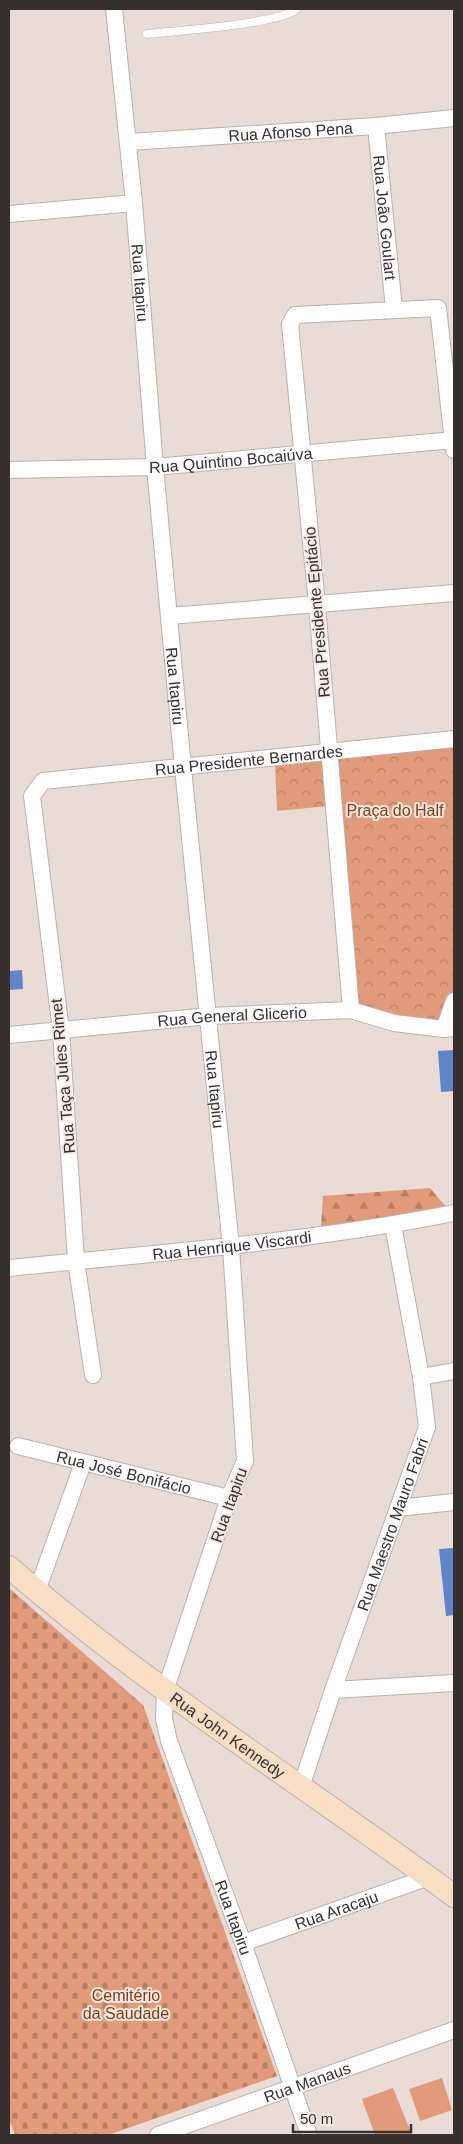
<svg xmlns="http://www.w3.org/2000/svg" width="463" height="2144" viewBox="0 0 463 2144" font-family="Arial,sans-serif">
<defs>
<pattern id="forest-firs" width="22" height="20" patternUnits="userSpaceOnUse" patternTransform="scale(1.25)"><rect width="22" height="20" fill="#e29b7a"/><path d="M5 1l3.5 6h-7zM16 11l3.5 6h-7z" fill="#b87f64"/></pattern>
<pattern id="cemetery-stones" width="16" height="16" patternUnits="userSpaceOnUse" patternTransform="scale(1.25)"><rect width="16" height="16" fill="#e29b7a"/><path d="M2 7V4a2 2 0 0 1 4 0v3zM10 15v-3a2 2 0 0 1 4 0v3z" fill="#b87f64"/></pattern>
<pattern id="park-crowns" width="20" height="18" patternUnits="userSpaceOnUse" patternTransform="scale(1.25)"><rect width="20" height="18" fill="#e29b7a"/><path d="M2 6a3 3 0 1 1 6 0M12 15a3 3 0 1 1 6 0" fill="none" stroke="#b87f64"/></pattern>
</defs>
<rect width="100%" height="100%" fill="#e9dbd5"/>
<path fill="url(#forest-firs)" d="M430 1188 447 1208 321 1227 323 1196Z"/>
<path fill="url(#cemetery-stones)" d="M9 1588 143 1705 277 2076 108 2135H15L9 2119Z"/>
<path fill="url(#park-crowns)" d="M454 740V990L440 1028 351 1008 331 755Z
M324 761 328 806 277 811 275 766Z"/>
<path fill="#e29b7a" d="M442 2078 452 2110 420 2121 409 2089Z
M393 2088 412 2135H375L362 2099Z"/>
<path fill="#6084c9" d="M22 970 23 989 9 990V971Z
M454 1050V1091L441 1092 438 1051Z
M454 1548V1615L446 1616 439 1549Z"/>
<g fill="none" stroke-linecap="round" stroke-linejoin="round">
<g stroke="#bdb0ab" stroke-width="9">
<path id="lane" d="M147 34C174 31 280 24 296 9"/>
</g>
<g stroke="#bdb0ab" stroke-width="18">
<g id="street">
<path id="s1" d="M114 9 134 203 155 467 183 768 231 1247 245 1461 229 1498 165 1691 164 1719 169 1741 243 1943 309 2135"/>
<path id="s2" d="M376 126 394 309"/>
<path id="s3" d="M129 142 376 126 454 118"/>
<path d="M9 214 134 203"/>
<path id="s4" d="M9 470 155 467 454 440"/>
<path d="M169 616 454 593"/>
<path d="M351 1010 317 605 290 324 295 315 438 308 454 450"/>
<path d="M444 1029 454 1001"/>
<path id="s5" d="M9 1035 209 1016 351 1010 394 1023 444 1029 454 1028"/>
<path id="s6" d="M9 1268C158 1253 307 1242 454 1213"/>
<path id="s7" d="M93 1375 76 1261 61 1031 32 796 43 781 454 739"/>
<path d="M421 1377 454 1371"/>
<path id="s8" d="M18 1446 229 1498"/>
<path d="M398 1508 454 1502"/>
<path d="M37 1591 83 1463"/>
<path d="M333 1690 454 1683"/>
<path id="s9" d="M301 1787 333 1690 427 1427 421 1377 393 1225"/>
<path id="s10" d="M243 1943 429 1877"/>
<path id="s11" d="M158 2135 454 2030"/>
</g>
</g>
<g stroke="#bdb0ab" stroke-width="24">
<g id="secondary">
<path id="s12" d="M9 1567C148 1688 306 1786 454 1896"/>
</g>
</g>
<use href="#lane" stroke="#fff" stroke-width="8"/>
<use href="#street" stroke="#fff" stroke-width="16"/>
<use href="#secondary" stroke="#f8dec4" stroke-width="22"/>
</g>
<g text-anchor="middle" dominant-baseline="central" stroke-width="4" stroke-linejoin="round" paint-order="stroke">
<g font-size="16" fill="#36312f" stroke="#f6e9e2">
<text stroke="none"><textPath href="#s3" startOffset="162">Rua Afonso Pena</textPath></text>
<text stroke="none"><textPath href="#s2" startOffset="92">Rua João Goulart</textPath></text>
<text stroke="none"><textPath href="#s1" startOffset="275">Rua Itapiru</textPath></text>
<text stroke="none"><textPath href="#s4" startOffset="222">Rua Quintino Bocaiúva</textPath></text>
<text transform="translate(317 612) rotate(-95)">Rua Presidente Epitácio</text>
<text stroke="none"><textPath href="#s1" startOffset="680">Rua Itapiru</textPath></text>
<text stroke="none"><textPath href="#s7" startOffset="808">Rua Presidente Bernardes</textPath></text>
<text stroke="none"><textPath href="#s5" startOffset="224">Rua General Glicerio</textPath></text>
<text transform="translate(63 1076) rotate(-95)">Rua Taça Jules Rimet</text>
<text stroke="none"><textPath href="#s1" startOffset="1085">Rua Itapiru</textPath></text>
<text stroke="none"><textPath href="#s6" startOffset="224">Rua Henrique Viscardi</textPath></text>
<text stroke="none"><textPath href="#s8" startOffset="109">Rua José Bonifácio</textPath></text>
<text transform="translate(229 1505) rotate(-70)">Rua Itapiru</text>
<text stroke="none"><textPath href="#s9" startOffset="278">Rua Maestro Mauro Fabri</textPath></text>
<text stroke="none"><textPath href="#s12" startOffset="276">Rua John Kennedy</textPath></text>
<text stroke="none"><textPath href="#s10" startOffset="99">Rua Aracaju</textPath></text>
<text stroke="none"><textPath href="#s1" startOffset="1940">Rua Itapiru</textPath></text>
<text stroke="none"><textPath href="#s11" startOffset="158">Rua Manaus</textPath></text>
</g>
<g font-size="16" fill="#863b11" stroke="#f6e9e2">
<text x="395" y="810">Praça do Half</text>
<text x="126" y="1995">Cemitério<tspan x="126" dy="18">da Saudade</tspan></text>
</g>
</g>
<rect width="463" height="2144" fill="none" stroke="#36312f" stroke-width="20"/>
<path d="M293 2124v8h118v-8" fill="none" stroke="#36312f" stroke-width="2.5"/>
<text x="300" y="2124" font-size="15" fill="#36312f" stroke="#f6e9e2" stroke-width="4" paint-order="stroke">50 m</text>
</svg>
